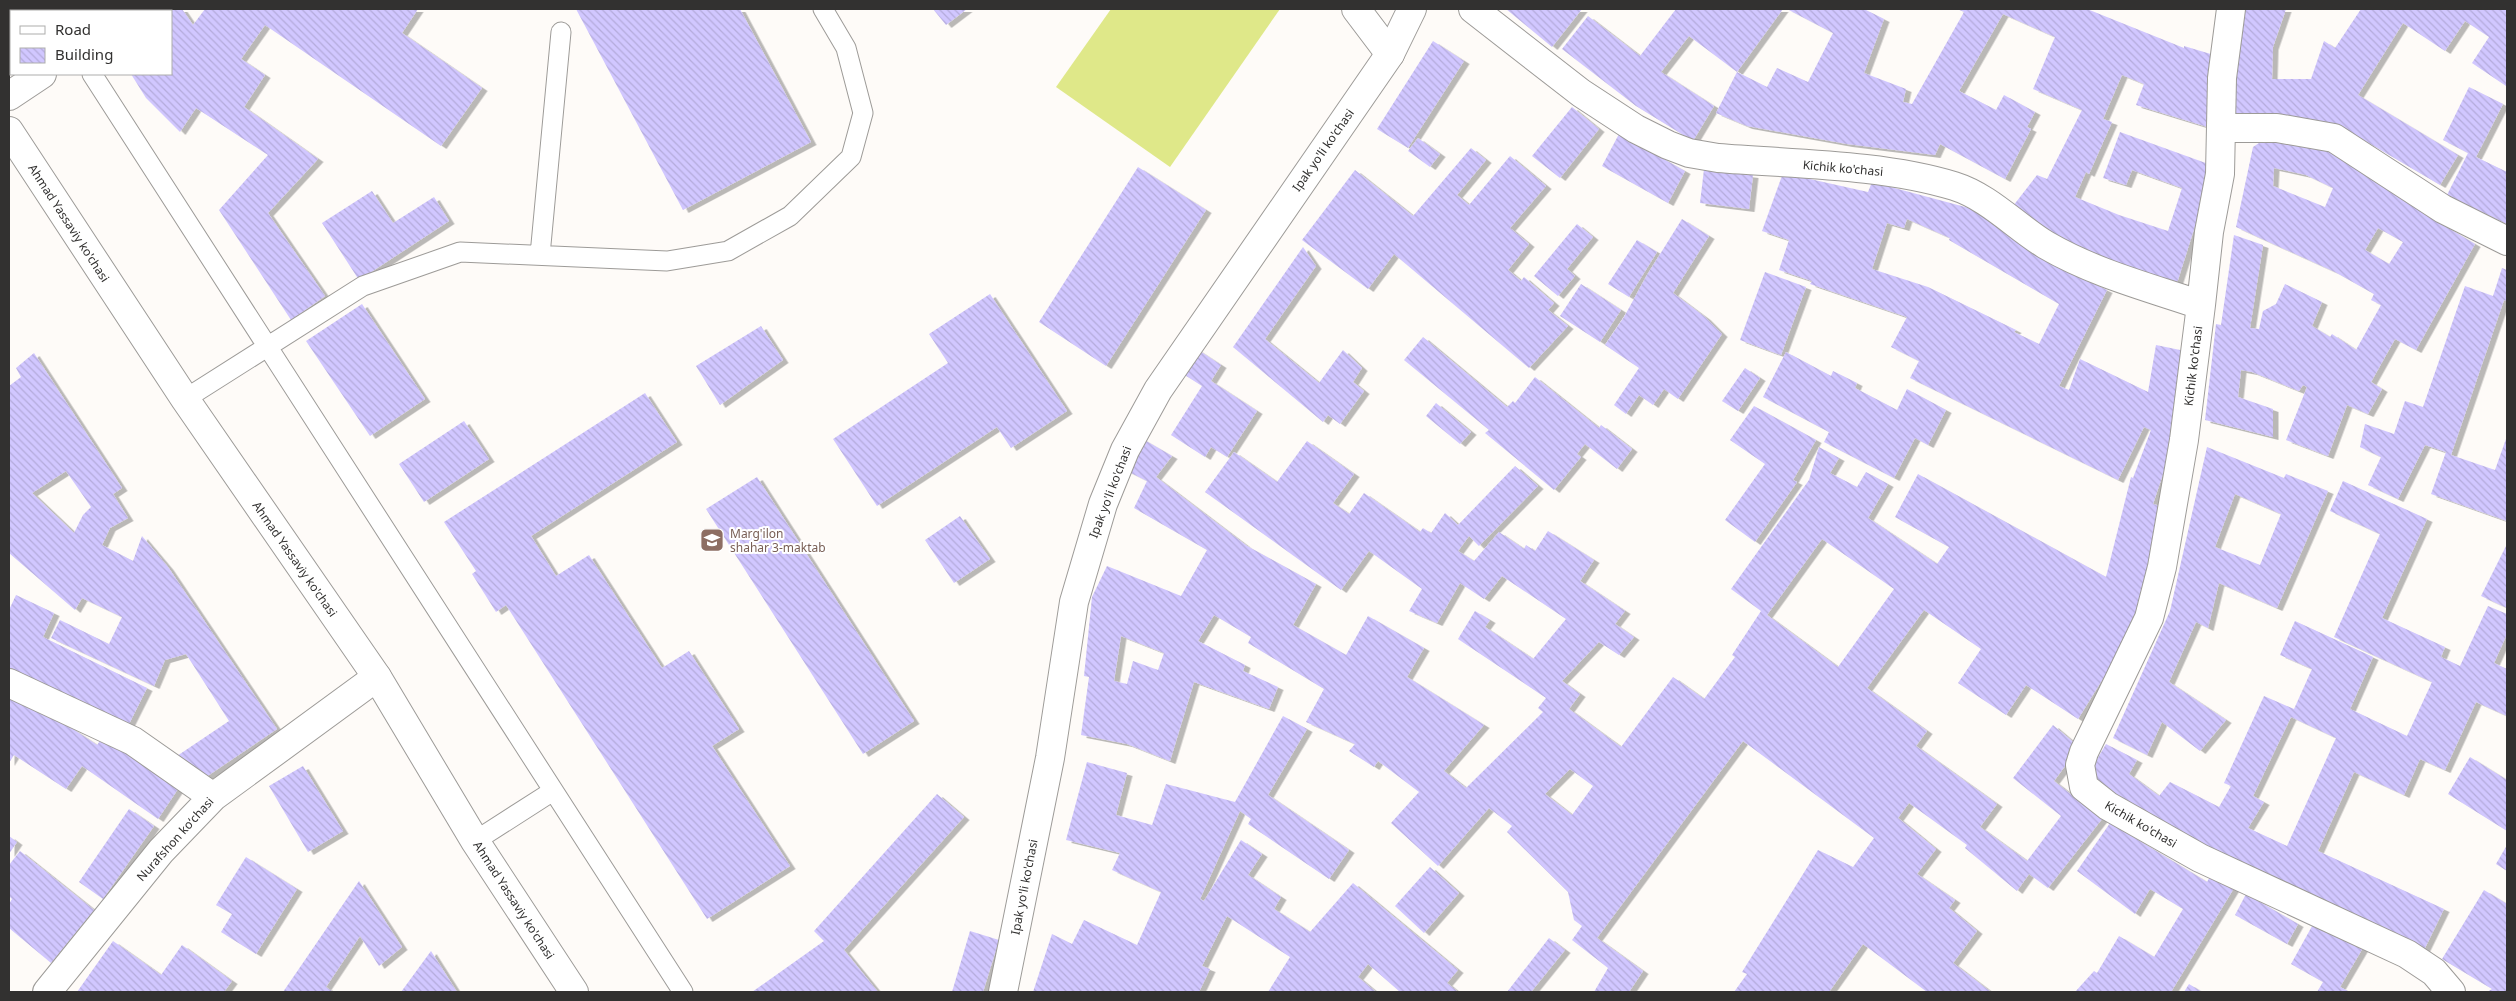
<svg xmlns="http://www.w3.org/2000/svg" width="2516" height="1001" viewBox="0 0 2516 1001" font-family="'Noto Sans',sans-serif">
<defs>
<pattern id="building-back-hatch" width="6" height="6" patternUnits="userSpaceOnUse" patternTransform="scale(1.25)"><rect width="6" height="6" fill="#d1c7ff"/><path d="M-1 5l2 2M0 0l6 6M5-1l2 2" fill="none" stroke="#b4abdb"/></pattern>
<filter id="shadow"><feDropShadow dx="5.5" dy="3" stdDeviation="0" flood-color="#0004"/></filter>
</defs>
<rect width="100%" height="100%" fill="#fefbf8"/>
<path fill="#dfe889" d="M1111 9H1280L1170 167 1056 87Z"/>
<path fill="url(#building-back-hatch)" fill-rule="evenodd" filter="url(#shadow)" d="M152 9H182L193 25 205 9H418L402 33 482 88 441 146 265 25 241 59 265 75 244 107 318 159 268 213 325 296 291 320 219 210 268 155 196 108 180 132 146 98 131 74H171V11H148Z
M576 9H740L811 142 683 210Z
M933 9H967L946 25Z
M1506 9H1582L1552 47Z
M1676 9H1783L1737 72 1689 36 1661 72 1714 106 1693 141 1636 106 1562 49 1588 16 1640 56Z
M1787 9H1864L1884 19 1864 73 1906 89 1903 102 1912 104 1964 12 1957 9H2087L2184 48V46L2214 55 2211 128 2136 105 2144 84 2122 75 2103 119 2112 122 2089 174 2086 172 2075 197 2119 215 2168 231 2182 188 2132 170 2126 185 2103 178 2120 132 2214 166 2177 283 2104 259 2057 237 2013 206 2037 175 2047 179 2082 110 2033 89 2055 37 2003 14 1959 91 1996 110 2004 95 2035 112 2027 127 2031 129 2005 179 1940 144 1935 155 1847 144 1747 126 1716 113 1737 72 1767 87 1777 68 1808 82 1833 33Z
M2245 9H2286L2273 47 2272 79H2311L2324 41 2335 48 2361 9H2507V83L2506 86 2472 63 2489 37 2465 21 2445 51 2403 23 2358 95 2458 155 2440 185 2340 126 2227 118 2235 41Z
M1433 41 1464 61 1408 148 1377 129Z
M2469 87 2503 104 2476 157 2507 172 2505 176 2507 177V224L2447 195 2468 153 2443 140Z
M1572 107 1599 129 1560 178 1532 156Z
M1619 134 1685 171 1668 203 1602 166Z
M1418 138 1440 154 1430 167 1408 151Z
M2265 139 2331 148 2433 219 2475 244 2416 350 2395 339 2371 382 2382 389 2368 414 2347 405 2328 456 2286 440 2307 387 2303 385 2299 391 2252 372 2241 370 2238 397 2273 409V437L2205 420 2216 324 2221 325 2234 235 2263 245 2250 328 2259 329 2263 311 2276 304 2285 284 2322 302 2312 326 2330 337 2332 334 2356 350 2381 305 2371 300 2374 294 2335 272 2236 227 2253 147ZM2274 168 2306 175 2333 188 2325 207 2273 186ZM2378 228 2403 242 2389 264 2365 250Z
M1471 148 1486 160 1457 195 1469 205 1510 156 1546 186 1510 228 1529 244 1508 270 1521 281 1524 277 1554 303 1548 310 1568 326 1529 368 1394 254 1368 289 1302 240 1355 170 1413 216Z
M1138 167 1206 210 1106 366 1039 322Z
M1704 169 1753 175 1749 209 1700 203Z
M1783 173 1868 192 1872 182 1969 208 2075 275 2107 290 2059 386 2069 390 2080 359 2148 392 2156 345 2185 351 2173 444 2153 504 2164 507 2128 644 2125 643 2078 719 2026 685 2006 715 1958 683 1981 649 1924 610 1867 688 1927 731 1916 746 1997 804 1980 827 2027 861 2061 816 2013 778 2053 725 2079 747 2054 781 2102 819 2048 888 2029 874 2017 891 1965 848 1967 845 1909 803 1898 818 1936 849 1917 874 1955 900 1949 908 1977 931 1953 963 1991 992H1927L1863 944 1829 992H1734L1747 974 1742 972 1818 850 1853 867 1874 838 1743 741 1597 938 1643 971 1629 992H1594L1608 968 1572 940 1582 926 1574 920 1568 892 1507 832 1512 826 1489 808 1438 866 1391 823 1419 792 1378 761 1374 767 1349 751 1355 744 1306 722 1324 689 1248 643 1251 637 1214 615 1198 641 1245 665 1243 671 1278 687 1269 709 1194 682 1170 761 1127 744 1081 735 1089 677 1084 676 1092 597 1107 566 1181 596 1207 550 1134 508 1147 481 1123 469 1141 438 1172 456 1156 477 1247 546 1316 584 1293 625 1346 655 1368 616 1424 648 1407 677 1484 725 1444 771 1466 788 1543 712 1538 708 1546 698 1458 639 1475 611 1490 620 1485 627 1533 659 1566 619 1502 576 1484 599 1460 583 1437 623 1409 611 1422 589 1369 551 1341 590 1205 492 1234 452 1277 482 1307 441 1354 474 1333 503 1349 514 1364 493 1420 532 1423 528 1431 533 1445 513 1458 525 1515 466 1538 486 1479 546 1469 536 1458 551 1474 561 1499 532 1524 549 1526 545 1535 551 1548 531 1594 560 1580 581 1625 611 1615 624 1634 637 1619 655 1599 642 1562 681 1580 694 1569 709 1621 747 1673 677 1704 699 1735 657 1732 655 1761 611 1731 589 1809 480 1819 447 1839 458 1830 473 1857 487 1866 472 1888 484 1868 518 1937 564 1949 547 1895 517 1918 474 2106 577 2131 477 2133 478 2151 430 2144 427 2118 480 1910 378 1919 361 1891 347 1907 317 1810 284 1812 281 1779 270 1789 240 1762 231ZM1907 219 1950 238 1949 240 2059 304 2039 344 2014 332 2016 330 1928 287 1872 269 1887 223 1904 228ZM1822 539 1894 589 1838 667 1767 615ZM1121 636 1164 653 1158 670 1133 661 1127 684 1114 681ZM1570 769 1593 786 1572 815 1545 794Z
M372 191 393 223 434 197 449 221 359 280 322 223Z
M1682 219 1709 236 1673 293 1705 317 1722 334 1678 399 1664 389 1653 405 1639 395 1626 414 1614 405 1639 368 1605 345 1624 317 1647 275Z
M1577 224 1593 237 1567 269 1575 276 1558 296 1534 276Z
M1637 240 1657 252 1629 297 1608 284Z
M1303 247 1316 266 1265 339 1319 383 1343 350 1362 368 1353 382 1364 391 1340 424 1328 415 1323 422 1233 347Z
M2502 268 2507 270V301L2504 300 2451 455 2495 470 2507 436V521L2431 494 2446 452 2425 445 2398 499 2368 485 2381 457 2360 447 2365 424 2394 434 2405 401 2423 407 2465 286 2493 296Z
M1765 272 1806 287 1781 355 1740 340Z
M1581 284 1621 310 1600 342 1560 316Z
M990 294 1067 411 1011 448 997 427 877 506 833 439 948 363 929 334Z
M362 304 425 399 370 436 306 341Z
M761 326 783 360 720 405 696 366Z
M1423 337 1507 407 1513 401 1515 403 1535 377 1599 428 1601 425 1632 449 1617 469 1585 444 1577 454 1581 457 1554 490 1485 433 1489 430 1404 360Z
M1195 348 1221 365 1211 381 1257 411 1227 457 1211 447 1205 457 1171 435 1202 386 1180 372Z
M1786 352 1831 376 1833 371 1857 383 1855 388 1897 410 1907 389 1946 410 1928 445 1915 438 1894 478 1824 442 1829 432 1763 397Z
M34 353 122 488 113 494 128 518 110 528 102 545 133 561 142 536 168 567 277 729 203 779 174 758 229 721 186 654 165 660 154 686 51 638 60 620 109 644 122 617 82 598 75 610 9 553V386L21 377 16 368ZM66 471 91 507 83 515 74 533 32 493Z
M1745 368 1760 378 1738 411 1722 401Z
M645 393 677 442 531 536 556 576 589 555 662 668 689 651 739 729 712 746 790 866 707 919 506 605 496 612 472 574 476 571 444 522Z
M1436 403 1471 432 1460 444 1426 416Z
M1754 406 1816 440 1793 480 1797 482 1755 542 1725 520 1765 464 1730 440Z
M464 421 489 459 424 502 399 464Z
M2207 447 2284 478 2286 474 2328 491 2277 608 2219 583 2208 628 2196 622 2169 682 2226 720 2200 751 2162 722 2147 755 2113 738 2170 611ZM2235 494 2281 514 2260 565 2215 547Z
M757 477 914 721 863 754 706 509Z
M2343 481 2427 519 2382 618 2445 647 2441 657 2460 666 2488 606 2507 614V634L2494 663 2507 669V716L2476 702 2445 770 2420 759 2404 795 2354 772 2318 851 2444 909 2424 950 2272 880 2144 814 2087 776 2106 744 2137 760 2129 774 2159 796 2170 782 2219 807 2231 786 2224 783 2264 696 2294 709 2312 669 2280 655 2295 621 2373 657 2350 709 2407 736 2432 682 2334 637 2380 534 2330 511ZM2291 717 2336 738 2287 846 2248 828 2264 802 2253 796Z
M960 516 990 559 954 583 925 540Z
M2507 544V608L2481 596Z
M16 595 54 613 43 637 147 688 126 730 9 672V610Z
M9 693 53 716 97 745 105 734 180 786 158 819 82 766 66 789 14 755 9 763Z
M1283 716 1307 729 1268 795 1349 850 1329 879 1248 824 1251 819 1240 811 1200 899 1204 901 1241 840 1262 854 1248 875 1281 897 1274 909 1310 932 1353 883 1458 970 1447 983 1458 992H1400L1368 964 1358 977 1376 992H1268L1290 957 1227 916 1202 966 1210 969 1199 992H1033L1052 934 1072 944 1084 920 1137 945 1161 892 1112 870 1120 853 1066 840 1087 762 1127 773 1116 815 1152 825 1166 784 1235 802Z
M2470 757 2507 780V831L2448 794Z
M303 766 343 831 308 852 269 786Z
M937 794 964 817 844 950 878 992H752L824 941 814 931Z
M129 809 154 826 103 899 79 882Z
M2110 823 2207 882 2211 875 2234 888 2171 992H2075L2094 971 2097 973 2119 936 2154 957 2183 909 2150 889 2135 914 2077 871Z
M9 836 17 842 9 854Z
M2507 845V871L2496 864Z
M20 851 94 910 51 963 9 928V904L12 899 9 896V865Z
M246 857 297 889 256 954 221 932 232 914 216 905Z
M1430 867 1459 893 1424 933 1395 906Z
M359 881 402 947 379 966 360 936 326 987 333 992H283Z
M2484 890 2507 904V992H2487L2492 989 2442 959Z
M2246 894 2298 924 2287 944 2235 915Z
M2316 919 2364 946 2340 987 2350 992H2317L2323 982 2291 964Z
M970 931 999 940 983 992H952Z
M1549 938 1565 950 1531 992H1507Z
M113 941 161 975 182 945 232 981 224 992H77Z
M431 951 457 992H401Z
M2189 984 2202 992H2184Z"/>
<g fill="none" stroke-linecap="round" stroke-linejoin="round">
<g stroke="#9d9b98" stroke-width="21">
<path id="service" d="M51 9 52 11
M92 74 683 992
M540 255 561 32
M185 399 363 286 460 252 667 261 728 251 790 216 851 157 863 113 846 48 823 9
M475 841 553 791"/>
</g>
<g stroke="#9d9b98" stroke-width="30">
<path id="minor" d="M1356 9 1390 54
M1473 9 1581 93 1636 129 1668 145 1689 153 1718 158C1792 164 1883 164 1954 186 1989 197 2015 226 2046 245 2094 273 2148 287 2201 305L2184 440 2162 567 2149 618 2084 752 2080 765 2084 787 2108 806 2200 858 2407 954 2434 972 2451 992
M99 11 101 9
M9 96 42 74
M2222 128H2277L2334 138 2443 209 2507 241
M2201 305 2209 232 2220 174 2222 78 2231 9
M9 683 133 741 213 797
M47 992 161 851 213 797 377 677"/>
</g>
<g stroke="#9d9b98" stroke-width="30">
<path id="tertiary" d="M1003 992 1050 758 1074 602 1103 504 1125 450 1158 390 1390 54 1412 9"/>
</g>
<g stroke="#9d9b98" stroke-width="30">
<path id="secondary" d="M9 131 185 399 377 677 475 841 574 992"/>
</g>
<use href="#service" stroke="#fff" stroke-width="19"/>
<use href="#minor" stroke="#fff" stroke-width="28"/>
<use href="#tertiary" stroke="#fff" stroke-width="28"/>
<use href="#secondary" stroke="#fff" stroke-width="28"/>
</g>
<defs>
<g id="school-square" transform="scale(1.25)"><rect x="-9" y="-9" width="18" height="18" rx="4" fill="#8d6e63" stroke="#fff"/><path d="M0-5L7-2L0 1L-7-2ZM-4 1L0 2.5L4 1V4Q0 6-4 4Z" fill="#fff"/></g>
</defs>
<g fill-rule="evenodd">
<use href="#school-square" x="712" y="540"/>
</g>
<g text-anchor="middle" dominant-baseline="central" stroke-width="4" stroke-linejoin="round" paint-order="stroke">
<g font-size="12" fill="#323130" stroke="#fff">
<text transform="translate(1323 150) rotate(-55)">Ipak yo'li ko'chasi</text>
<text transform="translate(1843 168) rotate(5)">Kichik ko'chasi</text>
<text transform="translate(69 223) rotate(57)">Ahmad Yassaviy ko'chasi</text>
<text transform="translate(2193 366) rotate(-83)">Kichik ko'chasi</text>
<text transform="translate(1110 492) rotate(-69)">Ipak yo'li ko'chasi</text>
<text transform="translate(295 559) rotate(55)">Ahmad Yassaviy ko'chasi</text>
<text transform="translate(2141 824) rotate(30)">Kichik ko'chasi</text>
<text transform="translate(175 839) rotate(-48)">Nurafshon koʻchasi</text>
<text transform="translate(1024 887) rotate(-79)">Ipak yo'li ko'chasi</text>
<text transform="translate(514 900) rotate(57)">Ahmad Yassaviy ko'chasi</text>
</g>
<g font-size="12" fill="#785e54" stroke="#fff" text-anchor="start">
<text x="730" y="533">Marg'ilon<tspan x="730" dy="14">shahar 3-maktab</tspan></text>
</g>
</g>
<rect width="2516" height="1001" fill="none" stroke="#323130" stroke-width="20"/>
<rect x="10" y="10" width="162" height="65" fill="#ffffff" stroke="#adadac"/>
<rect x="20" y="26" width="25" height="8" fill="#ffffff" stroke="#adadac"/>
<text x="55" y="35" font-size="15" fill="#323130">Road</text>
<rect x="20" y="48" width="25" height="15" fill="url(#building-back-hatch)" stroke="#adadac"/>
<text x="55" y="60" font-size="15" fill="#323130">Building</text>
</svg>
